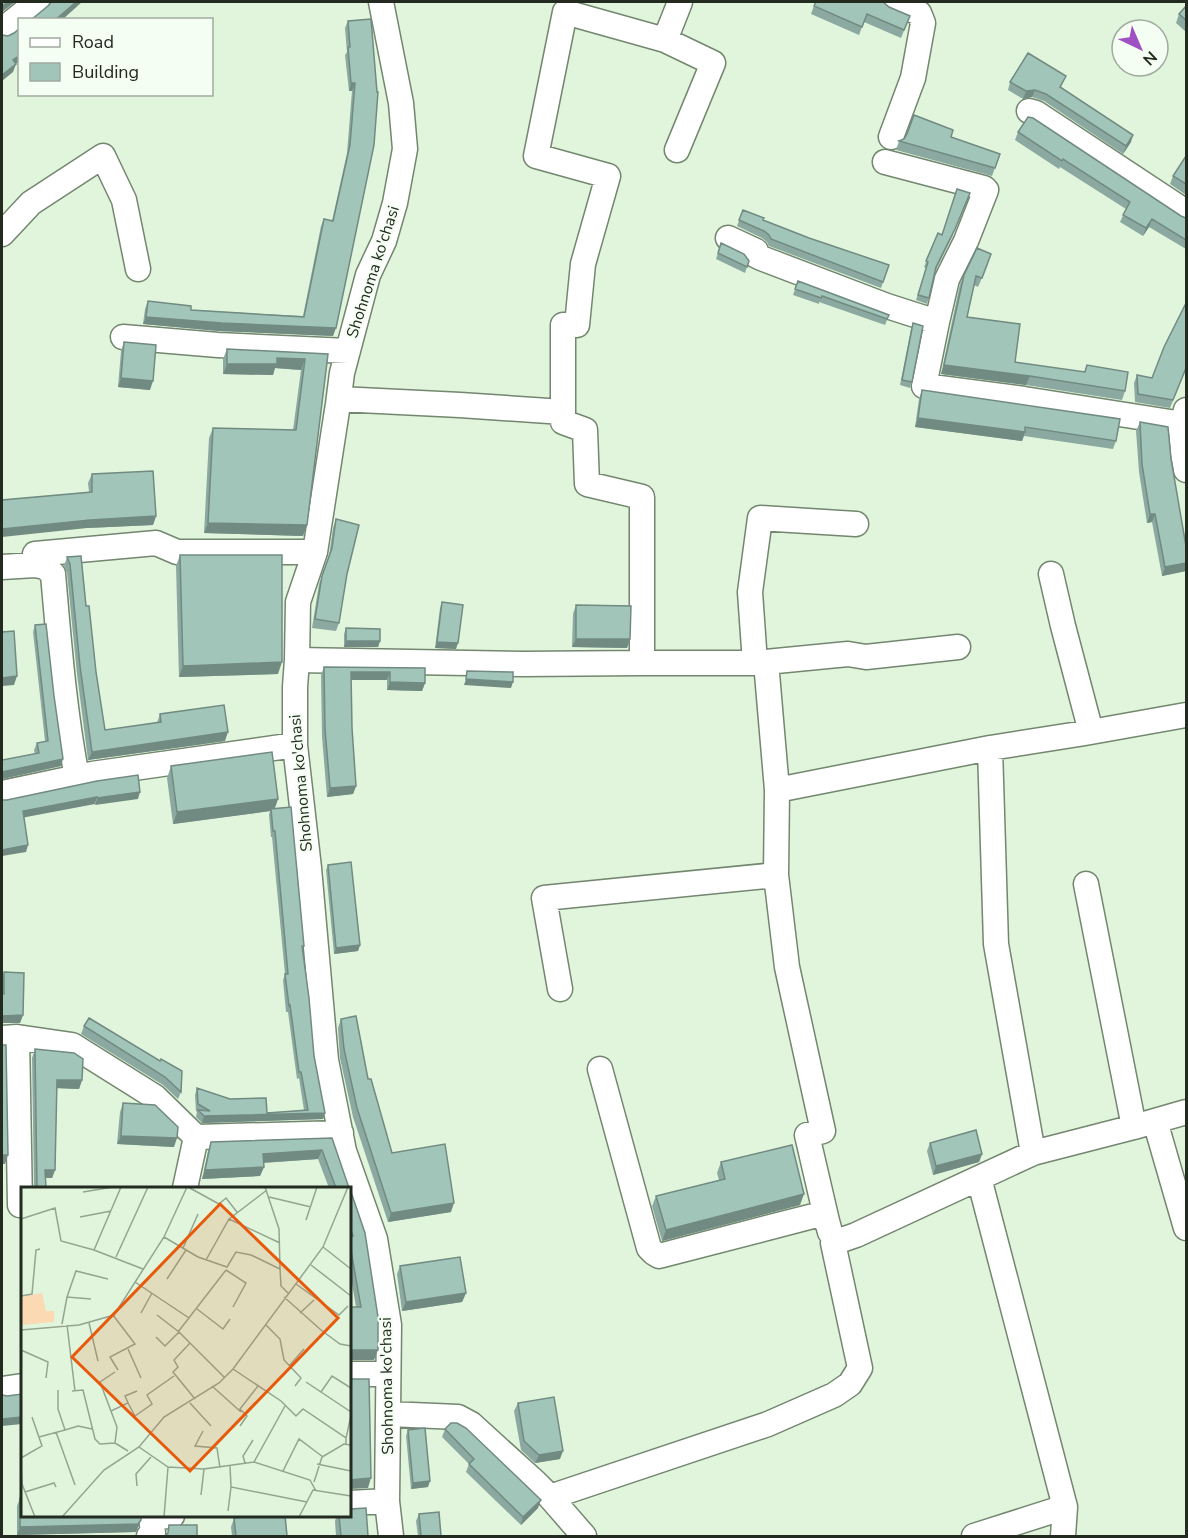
<svg xmlns="http://www.w3.org/2000/svg" width="1188" height="1538" viewBox="0 0 1188 1538" font-family="'Nunito Sans',sans-serif">
<rect width="100%" height="100%" fill="#e0f5db"/>
<g fill="none" stroke-linecap="round" stroke-linejoin="round">
<g stroke="#73866f" stroke-width="27">
<path id="minor" d="M381 2 401 103 405 149 395 203 384 241 368 275 342 373 338 404 315 552 298 602 297 660 295 687V745L309 868 326 1060 344 1151 375 1239 389 1325 387 1501 391 1536
M2 30 37 2
M1029 111 1036 113 1186 212
M891 137 913 78 923 23 919 13 892 2
M677 150 713 63 665 40 680 2
M885 162 984 188 986 190 966 241 947 279 937 322 924 386 1024 399 1183 424
M2 234 31 203 103 156 124 200 138 269
M728 238 756 251 755 255 761 258 887 306 937 322
M123 337 218 345 348 351
M1186 410 1181 430 1183 453 1186 470
M563 412V325H577L583 264 608 176 536 156 565 12 665 40
M35 565V554L156 543 177 552H315
M2 567 35 565 45 567 53 574C59 642 64 710 77 777
M1051 574 1063 626 1091 732
M297 660 522 664 642 663V497L587 484 585 430 563 422V412L460 405 339 399
M766 662 777 790 776 875 787 967 823 1131 807 1135 827 1221
M642 663H755L750 592 760 518 856 524
M755 663 848 654 866 657 958 647
M990 748 996 944 1033 1153
M777 790 990 748 1085 733 1186 715
M2 793 92 774 295 745
M1086 884 1134 1127
M560 989 544 898 776 875
M17 1037 20 1205
M2 1038 17 1037 72 1045 155 1097 196 1137 341 1133
M600 1069 649 1248 654 1253 659 1256 817 1215 827 1221 830 1232
M1155 1121 1186 1228
M185 1188 196 1137
M350 1374H388
M2 1389 22 1386
M389 1414 458 1417 471 1424 536 1483 550 1497 768 1424 834 1395 850 1384 860 1368 833 1243 856 1235 1033 1153 1134 1127 1186 1112
M550 1497 584 1536
M350 1503 387 1501
M149 1536 153 1533 151 1517 172 1516
M974 1536 1065 1507 979 1178
M1063 1536 1065 1507"/>
</g>
<use href="#minor" stroke="#fff" stroke-width="24"/>
</g>
<path fill="#8ba9a0" d="M812 2H883L889 7 910 16 901 38 864 22 859 35 811 14 815 3Z
M1186 6V32L1176 23 1179 14Z
M371 19 333 336 219 331 143 324 145 309 148 301 191 310 303 316 321 226 324 219 332 221 347 153 352 91H349L345 55 347 52 345 28 348 21Z
M1066 76 1061 87 1131 142 1123 154 1044 101 1032 97 1023 99 1008 90 1010 82Z
M1018 132 1181 216 1186 218V249L1149 227 1143 236 1120 222 1126 209 1060 167 1059 169 1015 140Z
M951 137 1000 154 992 176 896 150 899 141Z
M1186 156V195L1170 184 1173 176Z
M743 210 763 220 809 238 889 265 881 288 769 246 767 242 762 238 737 226Z
M938 233 942 235H953L936 270 927 304 916 300 926 268 924 267Z
M721 243 749 261 745 273 716 259Z
M988 264 978 287 974 285 967 317 1015 362 1084 372 1087 365 1125 391 1122 400 1026 385 941 374 960 284 964 275Z
M798 281 889 315 885 325 819 302V304L793 295Z
M913 323 912 382 910 388 900 385 911 329Z
M124 342 150 390 118 387 121 351Z
M227 349 328 354 307 525 303 536 204 533 209 438 213 428 293 430 301 370 275 368 273 375 223 374V359Z
M1186 369 1170 408 1135 402 1134 383 1137 375 1152 378Z
M922 390 1116 441 1113 449 1024 436 1022 441 915 427 919 399Z
M1140 422 1186 571 1162 576 1152 522 1147 523 1139 472 1136 431Z
M92 474 156 516 153 525 87 528 89 492 88 483Z
M336 519 347 574 339 623 336 631 312 628 319 584 329 556 333 528Z
M180 555 278 674 179 677 176 566Z
M81 556 86 606 105 730 157 723 160 714 225 741 88 760 77 674 67 573 64 566 67 557Z
M442 602 456 649 435 648 440 608Z
M576 605 630 639 627 648 572 647 573 614Z
M35 625 61 766 2 779V760L35 754 34 750 37 743 45 741 33 632Z
M346 628 380 641 378 647H344V634Z
M324 667 425 668V683L422 691 387 690V680H351L352 728 356 786 353 794 327 797 322 737 321 675Z
M171 766 278 799 275 808 302 950 314 1056 325 1113 323 1119 202 1123 196 1117 197 1112 196 1111 195 1095 197 1088 267 1113 304 1110 299 1078 297 1079 288 1012H286L283 980 285 974 272 837H271L269 815 270 811 173 824 167 778Z
M328 865 360 945 358 951 334 954 326 870Z
M4 972 23 1015 20 1023H2V980Z
M341 1019 368 1079 392 1153 451 1212 388 1222 353 1117 340 1058 338 1028Z
M84 1026 160 1061 181 1092 178 1099 163 1085 81 1034Z
M35 1049 82 1080 79 1089 57 1088 55 1170 52 1178H45L46 1188H34L32 1058Z
M123 1103 174 1147 117 1144 120 1112Z
M332 1138 349 1188H329L318 1159 263 1163 264 1167 260 1176 202 1179 208 1151 211 1142Z
M930 1143 982 1154 979 1162 933 1175 927 1151Z
M721 1162 800 1205 662 1241 652 1206 656 1196 719 1180 717 1173Z
M350 1189 374 1360H350L356 1307 350 1272Z
M400 1266 466 1293 462 1302 402 1311 397 1274Z
M518 1403 560 1459 535 1463 521 1450 514 1411Z
M445 1429 538 1508 521 1525 466 1472 469 1464 442 1437Z
M408 1430 428 1487 411 1489 406 1436Z
M20 1498 22 1515 141 1520 136 1532 17 1535V1506Z
M419 1514 441 1536H418L416 1521Z
M337 1515H350L368 1536H336L335 1521Z
M234 1518 287 1536H232L231 1527Z"/>
<path fill="#718a82" d="M8 2H15L2 12V6Z
M76 2H82L62 20H55Z
M20 55V61L10 68 13 60Z
M16 64 13 72 2 81V75Z
M351 83H355L352 91H349Z
M1035 90 1032 97 1023 99 1026 91Z
M1133 135 1131 142 1123 154 1126 146Z
M1152 219 1149 227 1143 236 1146 228Z
M146 317 336 328 333 336 219 331 143 324Z
M277 358 305 359 301 370 275 368 273 375 223 374 227 364Z
M944 365 1030 376 1026 385 941 374Z
M121 378 153 381 150 390 118 387Z
M918 418 1025 432 1022 441 915 427Z
M1150 514H1155L1152 522 1147 523Z
M156 516 153 525 87 528 2 537V529L90 520Z
M208 523 307 525 303 536 204 533Z
M1186 563V571L1162 576 1165 567Z
M576 639H630L627 648 572 647Z
M346 641H380L378 647H344Z
M437 642 458 643 456 649 435 648Z
M282 662 278 674 179 677 183 666Z
M351 672H390L387 680H348Z
M17 676 14 685 2 686V678Z
M466 679 513 682 511 688 464 685Z
M390 682 425 683 422 691 387 690Z
M228 732 225 741 88 760 92 752Z
M63 759 61 766 2 779V772Z
M356 786 353 794 327 797 330 788Z
M140 792 138 799 95 805 97 798Z
M97 797 95 804 21 818 23 811Z
M278 799 274 810 271 809 270 811 173 824 177 812Z
M28 845 26 852 2 856V850Z
M360 945 358 951 334 954 336 948Z
M23 1015 20 1023H2V1016Z
M57 1080H82L79 1089 54 1088Z
M325 1113 323 1119 202 1123 204 1116Z
M121 1136 177 1138 174 1147 117 1144Z
M322 1150 318 1159 259 1163 263 1154Z
M982 1154 979 1162 933 1175 936 1166Z
M2 1155H8L5 1164H2Z
M264 1167 260 1176 202 1179 205 1170Z
M45 1170H55L52 1178H42Z
M804 1194 800 1205 662 1241 666 1230Z
M454 1203 451 1212 388 1222 391 1213Z
M466 1293 462 1302 402 1311 406 1302Z
M353 1350H378L374 1360H350V1351Z
M22 1417V1424L2 1426V1419Z
M563 1451 560 1459 535 1463 539 1455Z
M371 1478 368 1488 350 1489V1480Z
M430 1481 428 1487 411 1489 413 1483Z
M541 1500 538 1508 521 1525 523 1517Z
M141 1520 136 1532 17 1535 20 1527Z"/>
<path fill="#a2c5ba" stroke="#718a82" stroke-width="1.5" d="M2 2H8L2 6Z
M51 2H76L55 20H31L49 5Z
M816 2H883L889 7 910 16 904 30 867 14 862 27 814 6Z
M1186 6V20L1179 14Z
M371 19 377 92H378L374 145 336 328 222 323 146 317 148 301 191 306V310L304 317 324 219 333 221 350 145 355 83H351L348 47H350L348 21Z
M20 28V55L13 60 16 64 2 75V35L8 36 14 33Z
M1028 53 1066 76 1060 87 1133 135 1126 146 1046 94 1035 90 1026 91 1010 82Z
M914 115 953 130 951 137 1000 154 995 168 899 141 904 139 907 134Z
M1028 117 1033 118 1181 216 1186 218V240L1152 219 1146 228 1123 215 1130 202 1063 159 1062 161 1018 132Z
M1186 156V184L1173 176Z
M957 189 970 193 955 229 936 267 929 298 918 295 928 262 926 261 938 233 942 235Z
M743 210 764 218 763 220 809 238 889 265 883 282 771 239 769 235 764 231 739 220Z
M721 243 744 254 749 261 747 267 718 253Z
M977 248 991 254 982 278 976 276 967 317 1020 324 1015 362 1085 372 1087 365 1128 372 1125 391 1030 376 944 365 964 275Z
M798 281 889 315 887 319 822 296 821 298 795 289Z
M1186 303V368L1173 400 1138 394 1137 375 1152 378 1164 347Z
M913 323 923 326 912 382 902 380Z
M124 342 156 345 153 381 121 378Z
M227 349 328 354 307 525 208 523 213 428 296 430 305 359 277 358V364H227Z
M922 390 1120 419 1116 441 1025 427V432L918 418Z
M1140 422 1168 427 1171 459 1186 546V563L1165 567 1155 514H1150L1142 464Z
M153 471 156 516 90 520 2 529V500L92 492V474Z
M336 519 359 525 347 574 339 623 315 619 322 576 332 548Z
M180 555H282V662L183 666Z
M81 556 86 606H89L96 672 105 730 161 722 160 714 224 705 228 732 92 752 80 666 70 564 67 557Z
M442 602 463 605 458 643 437 642Z
M576 605 631 606 630 639H576Z
M46 624 54 696 63 759 2 772V760L39 753 37 743 48 741 35 625Z
M346 628 380 629V641H346Z
M14 631 17 676 2 678V632Z
M324 667 425 668V683L390 682V672H351L352 728 356 786 330 788 325 729Z
M467 671 513 672V682L466 679Z
M272 752 278 799 177 812 171 766Z
M138 775 140 792 97 798V797L23 811 28 845 2 850V800H7L97 781Z
M291 807 304 946H302L309 998 314 1056 325 1113 204 1116 198 1110 210 1111 198 1104 197 1088 230 1099 266 1098 267 1113 308 1110 301 1072H299L290 1005 289 1006 285 974H288L275 831H273L271 809Z
M351 862 360 945 336 948 328 865Z
M4 972 24 973 23 1015 2 1016V994H4Z
M356 1016 368 1079H371L392 1153 445 1144 454 1203 391 1213 357 1108 344 1049 341 1019Z
M89 1018 160 1061 161 1059 182 1071 181 1092 165 1077 84 1026Z
M2 1045H6L8 1155H2Z
M35 1049 74 1053 83 1059 82 1080H57L55 1170H45L46 1188H37Z
M123 1103 155 1105 178 1127 177 1138 121 1136Z
M976 1130 982 1154 936 1166 930 1143Z
M332 1138 349 1188H336L322 1150 263 1154 264 1167 205 1170 211 1142Z
M792 1145 804 1194 666 1230 656 1196 725 1179 721 1162Z
M350 1189 365 1233 378 1317V1350H353L350 1351V1307H361L350 1245V1236H353L350 1227Z
M460 1257 466 1293 406 1302 400 1266Z
M350 1378 353 1379H369L371 1478 350 1480Z
M22 1394V1417L2 1419V1395L7 1396Z
M554 1397 563 1451 539 1455 524 1441 518 1403Z
M451 1423H457L466 1428 541 1500 523 1517 469 1464 474 1459 445 1429Z
M425 1428 430 1481 413 1483 408 1430Z
M20 1498H22V1515H141V1520L138 1524 20 1527Z
M366 1508 368 1536H341L339 1515H350V1509Z
M439 1512 441 1536H421L419 1514Z
M262 1515H285L287 1536H236L234 1518Z
M169 1525H197V1536H165L168 1533Z"/>
<g text-anchor="middle" dominant-baseline="central" stroke-width="4.5" stroke-linejoin="round" paint-order="stroke">
<g font-size="16" fill="#232b21" stroke="#f5fef3">
<text transform="translate(373 272) rotate(-72)">Shohnoma ko'chasi</text>
<text transform="translate(301 783) rotate(-95)">Shohnoma ko'chasi</text>
<text transform="translate(387 1386) rotate(-91)">Shohnoma ko'chasi</text>
</g>
</g>
<g transform="translate(21 1187)">
<rect width="330" height="330" fill="#e0f5db"/>
<path d="M21 106 25 124H33V135L0 138V110Z" fill="#fad9b3"/>
<path fill="none" stroke="#94a491" stroke-width="1.5" d="M100 0 73 63 122 82M167 0 198 17 205 11 216 25M244 0 258 42 259 82M62 5 92 0M248 10 290 20M59 30 90 24M0 32 34 21 40 54 73 63M208 32 246 3M285 33 296 0M143 50 177 70 206 80 215 65 230 68 259 82 260 99 267 106M302 60 330 82M162 61 177 27M95 70 127 0M185 73 208 32 259 56M290 78 330 109M205 83 225 96 212 120M146 92 165 63M114 95 168 131M275 97 318 128 327 119M0 109 11 107 15 63 19 62M46 110 55 84 87 92M263 110 300 143 319 157 330 159M176 122 202 142 209 132M120 126 131 106M279 126 293 113M92 128 114 157 89 170 97 183M136 128 158 145M68 136 77 174M41 137 46 110 70 112M46 138 54 204M245 138 259 152 263 173 280 191 274 199M0 143 58 138 93 128 143 50 166 0M157 145 205 83M135 150 144 159 158 145 169 156M107 162 120 191M0 163 27 175 25 191M268 179 283 162M212 182 260 214 275 229 282 222 325 251V257M94 185 79 195 96 240 94 256 107 264M285 195 300 205 311 189 330 201M191 199 220 225M51 204 62 203 74 252 79 257 94 256M300 205 330 225M174 212 152 185 157 180 153 173 169 156 203 190M107 216 114 229 131 217 126 208 153 189M169 216 190 239M90 224 107 216 104 209 116 204M219 239 226 229 219 222 237 199M44 243 57 239 71 242M182 244 174 259 196 261 199 281M35 245 54 298M18 250 44 243 37 222V203M325 251 330 229M118 260 147 280 183 282M0 271 21 259 11 230M233 275 264 219M224 276 222 269 232 253M296 277 330 284M209 279 210 300 286 315M0 280 1 297 14 330M262 284 278 252 302 270M293 295 301 270 323 257 330 258M116 299 115 287 130 270M4 305 33 296 35 300M180 308 183 282 233 275 289 293 295 304M207 324 210 300M41 330 83 283 118 260 143 230 198 196 212 182 302 60 327 0M143 330 147 280M278 330 292 303 330 309"/>
<path fill="#e8590c" fill-opacity="0.15" stroke="#e8590c" stroke-width="3" d="M199 17 317 131 169 284 51 170Z"/>
<rect width="330" height="330" fill="none" stroke="#232b21" stroke-width="3"/>
</g>
<rect width="1188" height="1538" fill="none" stroke="#232b21" stroke-width="6"/>
<rect x="18" y="18" width="195" height="78" fill="#f5fef3" stroke="#a1aa9f" stroke-width="1.5"/>
<rect x="30" y="38" width="30" height="9" fill="#ffffff" stroke="#a1aa9f" stroke-width="1.5"/>
<text x="72" y="48" font-size="18" fill="#232b21">Road</text>
<rect x="30" y="63" width="30" height="18" fill="#a2c5ba" stroke="#a1aa9f" stroke-width="1.5"/>
<text x="72" y="78" font-size="18" fill="#232b21">Building</text>
<g transform="translate(1140 48) rotate(136)"><circle r="28" fill="#f5fef3" stroke="#a1aa9f" stroke-width="1.5"/>
<path d="M0-4.5L10 22L0 15L-10 22Z" fill="#9f50c2"/>
<text y="-9" font-size="16" font-weight="bold" text-anchor="middle" fill="#232b21">N</text>
</g>
</svg>
